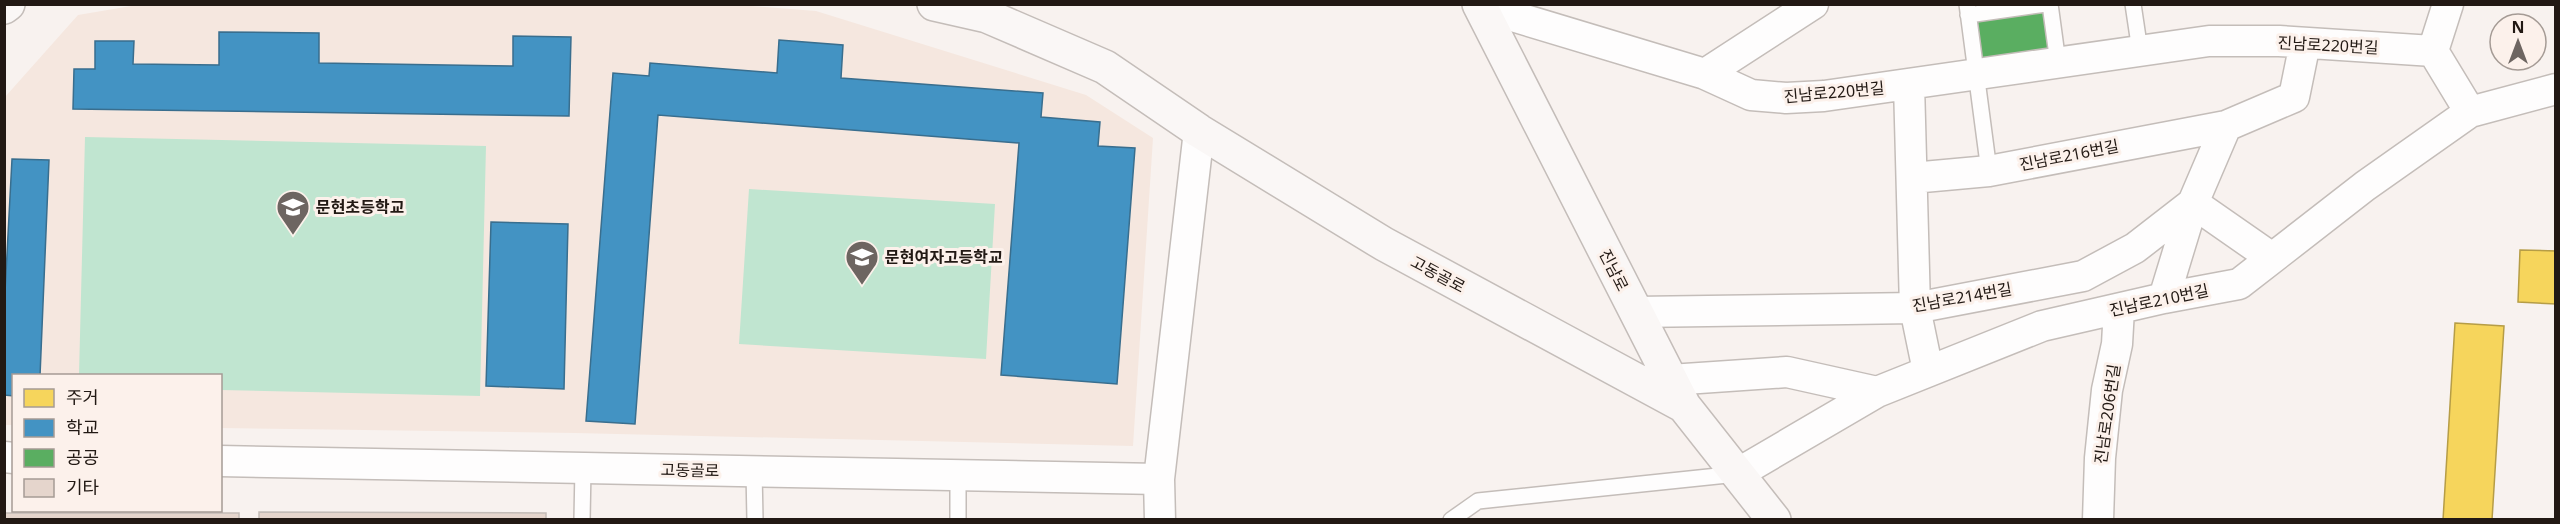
<svg xmlns="http://www.w3.org/2000/svg" width="2560" height="524" viewBox="0 0 2560 524" font-family="'Noto Sans','Noto Sans KR',sans-serif">
<rect width="100%" height="100%" fill="#f8f2ef"/>
<path fill="#f5e7df" d="M143 4H727L816 11 1086 95 1153 138 1133 446 575 433 221 428 220 376H14L13 425H5V97L78 15Z"/>
<path fill="#c0e5d0" d="M85 137 486 146 480 396 221 390 220 376 79 375Z
M749 189 995 204 986 359 739 344Z"/>
<path fill="#f6d55c" stroke="#b69d46" stroke-width="1.5" d="M2520 250 2556 251V304L2518 302Z
M2455 323 2504 326 2492 520H2443Z"/>
<path fill="#4393c3" stroke="#396e8e" stroke-width="1.5" d="M219 32 319 33V63L513 66V36L571 37 569 116 73 109 74 69H95V41H134L133 64 219 65Z
M779 40 843 45 841 78 1043 93 1041 117 1100 122 1098 146 1135 148 1117 384 1001 375 1019 143 658 115 635 424 586 421 613 73 649 76 650 63 777 73Z
M12 159 49 160 40 376H14V396L4 395V311Z
M491 222 568 224 564 389 486 386Z"/>
<path fill="#5aae61" stroke="#49814a" stroke-width="1.5" d="M2050 6 2058 62 1977 73 1973 16Z"/>
<path fill="#e5d5cc" stroke="#c3bcb7" stroke-width="1.5" d="M259 512 546 513V520H259Z
M4 513H239V520H4Z"/>
<g fill="none" stroke-linecap="round" stroke-linejoin="round">
<g stroke="#c4bdb9" stroke-width="18">
<path id="lane" d="M1967 4 1989 171
M2050 4 2058 63
M2133 4 2140 51
M1968 15 2046 4
M754 471 755 520
M582 520 583 468
M958 520V475
M1451 520 1478 501 1737 474"/>
</g>
<g stroke="#c4bdb9" stroke-width="33">
<path id="street" d="M1479 6 1705 74 1751 95 1786 98 1824 96 2209 41H2279L2433 51
M2433 51 2470 112
M2433 51 2448 4
M1705 74 1813 4
M1909 84 1915 308 1928 371
M1912 178 1989 171 2226 126 2294 97 2305 43
M2193 203 2272 258
M2164 298 2193 203 2226 126
M1636 312 1915 308 2083 276 2135 248 2193 203
M1670 380 1787 372 1877 392
M4 457 14 458
M220 461 1159 479
M1737 474 1877 392 2042 326 2164 298 2239 284 2365 186 2470 112 2556 89
M1160 520 1159 479 1199 131
M2098 520 2100 458 2107 390 2117 344 2119 309"/>
</g>
<g stroke="#c4bdb9" stroke-width="36">
<path id="secondary" d="M934 4 987 16 1105 67 1199 131 1384 244 1684 406
M1479 4 1684 406 1774 520
M4 7 8 4"/>
</g>
<use href="#lane" stroke="#fefdfd" stroke-width="15"/>
<use href="#street" stroke="#fefdfd" stroke-width="30"/>
<use href="#secondary" stroke="#faf7f6" stroke-width="33"/>
</g>
<defs>
<g id="school-pin" transform="scale(1.725)"><path d="M0 17L-7.5 6A9.5 9.5 0 1 1 7.5 6Z" fill="#6d6561" stroke="#fcf1eb"/><path d="M0-5L7-2L0 1L-7-2ZM-4 1L0 2.5L4 1V4Q0 6-4 4Z" fill="#fff"/></g>
</defs>
<g fill-rule="evenodd">
<use href="#school-pin" x="293" y="207"/>
<use href="#school-pin" x="862" y="257"/>
</g>
<g text-anchor="middle" dominant-baseline="central" stroke-width="6" stroke-linejoin="round" paint-order="stroke">
<g font-size="16" fill="#221914" stroke="#fcf1eb">
<text transform="translate(2328 45) rotate(3)">진남로220번길</text>
<text transform="translate(1834 92) rotate(-5)">진남로220번길</text>
<text transform="translate(2069 155) rotate(-11)">진남로216번길</text>
<text transform="translate(1614 270) rotate(63)">진남로</text>
<text transform="translate(1438 274) rotate(28)">고동골로</text>
<text transform="translate(1962 297) rotate(-10)">진남로214번길</text>
<text transform="translate(2159 300) rotate(-12)">진남로210번길</text>
<text transform="translate(2107 414) rotate(-82)">진남로206번길</text>
<text transform="translate(690 470) rotate(1)">고동골로</text>
</g>
<g font-size="16" font-weight="bold" fill="#221914" stroke="#fcf1eb" text-anchor="start">
<text x="316" y="207">문현초등학교</text>
<text x="885" y="257">문현여자고등학교</text>
</g>
</g>
<rect width="2560" height="524" fill="none" stroke="#221914" stroke-width="12"/>
<rect x="12" y="374" width="210" height="138" fill="#fcf1eb" stroke="#a59b95" stroke-width="1.5"/>
<rect x="24" y="389" width="30" height="18" fill="#f6d55c" stroke="#a59b95" stroke-width="1.5"/>
<text x="66" y="404" font-size="18" fill="#221914">주거</text>
<rect x="24" y="419" width="30" height="18" fill="#4393c3" stroke="#a59b95" stroke-width="1.5"/>
<text x="66" y="434" font-size="18" fill="#221914">학교</text>
<rect x="24" y="449" width="30" height="18" fill="#5aae61" stroke="#a59b95" stroke-width="1.5"/>
<text x="66" y="464" font-size="18" fill="#221914">공공</text>
<rect x="24" y="479" width="30" height="18" fill="#e5d5cc" stroke="#a59b95" stroke-width="1.5"/>
<text x="66" y="494" font-size="18" fill="#221914">기타</text>
<g transform="translate(2518 42)"><circle r="28" fill="#fcf1eb" stroke="#a59b95" stroke-width="1.5"/>
<path d="M0-4.5L10 22L0 15L-10 22Z" fill="#6d6561"/>
<text y="-9" font-size="16" font-weight="bold" text-anchor="middle" fill="#221914">N</text>
</g>
</svg>
